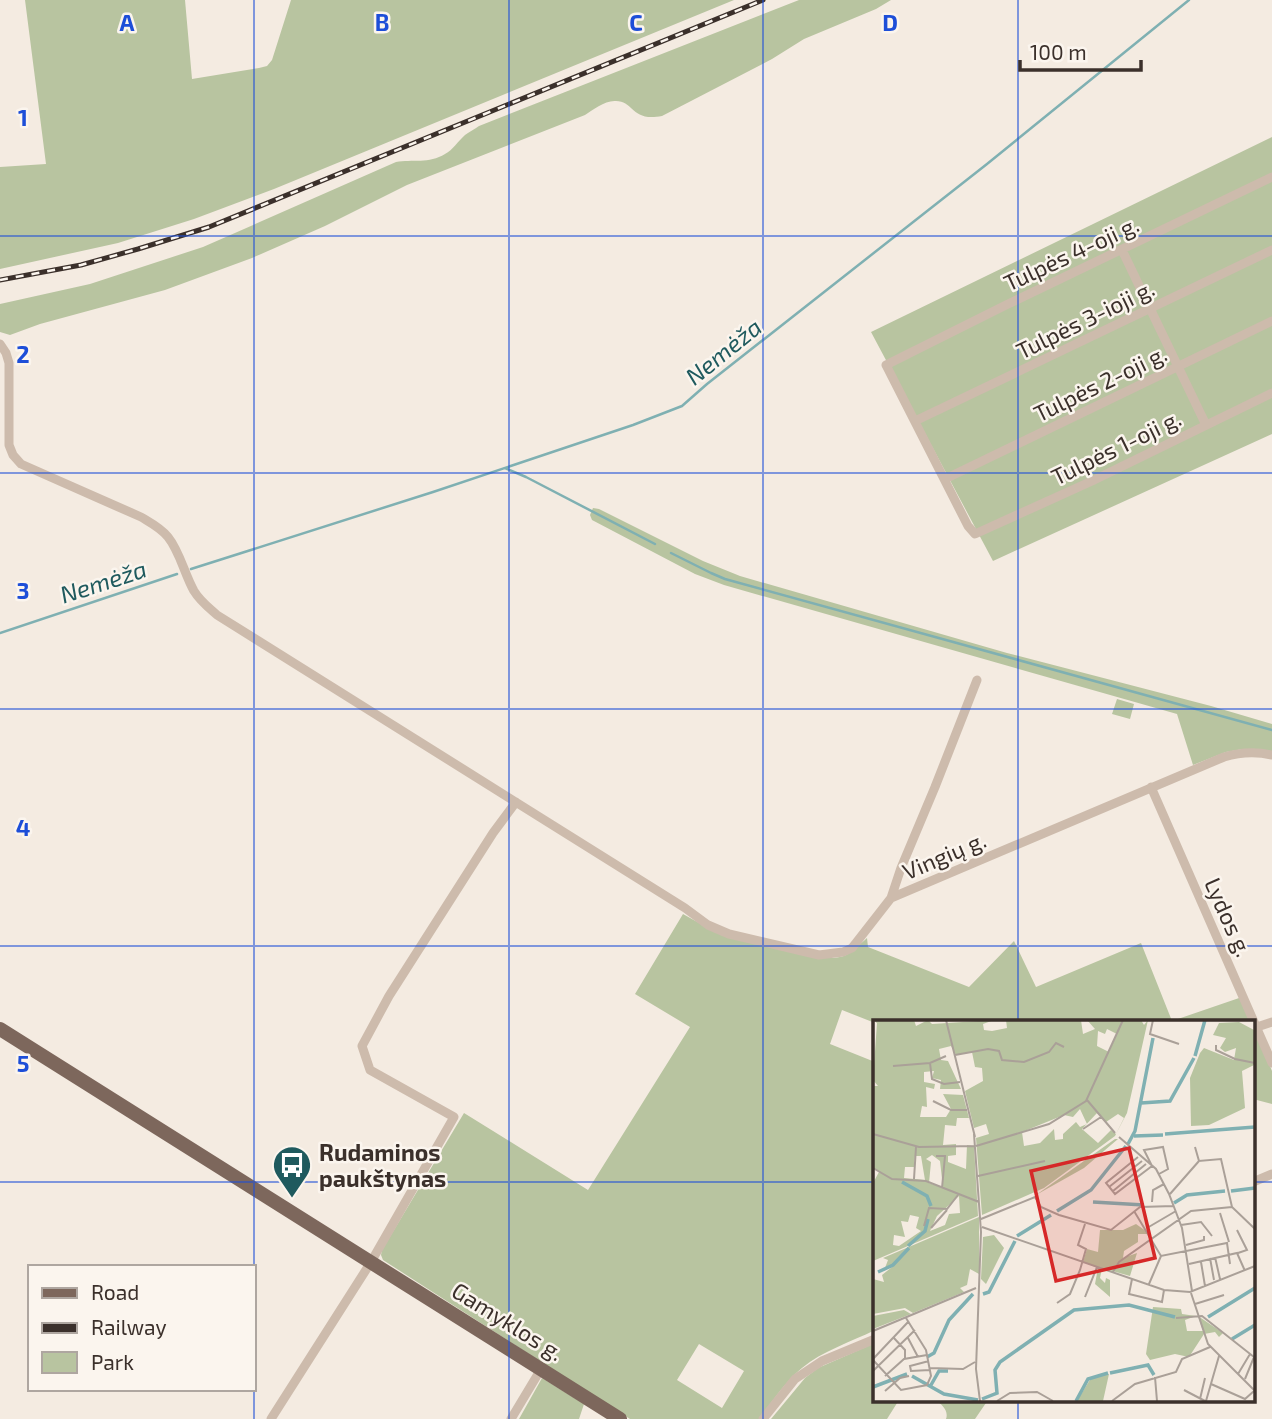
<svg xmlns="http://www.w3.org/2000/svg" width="1272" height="1419" viewBox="0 0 1272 1419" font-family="'Exo 2',sans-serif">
<rect width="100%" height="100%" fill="#f4ebe1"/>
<path fill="#b8c4a0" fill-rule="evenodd" d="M25 0H185L192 79 259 68 267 66 272 60 291 0H734L274 189 194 219 118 243 0 269V167L46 164Z
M799 0H891L876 9 804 39 772 59 662 116C631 122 634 101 616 101 605 100 593 110 585 115L407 185 325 226 252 258 165 290 40 324 10 335 0 332V304L90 284 203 247 396 162C412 159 429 164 445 154 453 150 458 141 465 135 469 132 475 129 479 126Z
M1272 137V434L993 561 871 332Z
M593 508 599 509 703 561 740 576 1007 653 1211 706 1272 724V752L1243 749 1226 752 1193 765 1177 714 724 585 695 574 592 520 590 515Z
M1117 699 1134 704 1130 719 1112 714Z
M683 914 708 928 822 958C847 959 849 954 867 938L868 947 969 987 1014 941 1036 987 1141 943 1172 1021 1242 997 1252 1022 875 1023 842 1010 830 1044 875 1062V1330C851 1342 822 1351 802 1368 785 1382 772 1402 759 1419H630L383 1260 381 1255 382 1250 464 1113 588 1190 690 1027 635 994ZM699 1344 744 1371 722 1408 677 1380Z
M1253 1024 1272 1071V1104L1253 1099Z
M875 1343V1400H899L887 1419H771L805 1378 818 1368Z
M542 1378 584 1404 579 1419H519Z
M935 1400H988L975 1419H946C949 1411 942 1404 935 1400Z"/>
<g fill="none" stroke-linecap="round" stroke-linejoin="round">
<path stroke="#7fb0b2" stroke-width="2.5" d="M505 468 526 477 655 544
M671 553 711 573 725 579 1272 730
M191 569 433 492 633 425 682 406 707 384 987 164 1189 0
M0 633 177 574"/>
<path stroke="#cdbbac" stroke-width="9" d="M1272 177 1006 305 886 365 968 526 975 534 1092 481 1272 393
M1122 250 1206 425
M0 344 6 353 9 363V445L13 455 21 464 141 517C151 523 161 528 168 537 180 552 184 573 194 591 200 601 208 607 217 615L685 908 708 925 729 934 819 955 843 952 852 948 891 898 901 868 935 787 977 680
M915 421 1272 250
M945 479 1272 321
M1151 787 1272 1063
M891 898 1224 757C1240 752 1255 751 1272 755
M1257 1027 1272 1022
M1253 1182 1272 1174
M271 1419 371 1262 454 1117 370 1070 362 1046 389 996 493 833 516 802
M511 1419 541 1369
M763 1419 795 1379 822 1361 875 1339"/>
<path stroke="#7d675c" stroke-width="14" d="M0 1029 620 1419"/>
<g stroke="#3b302b" stroke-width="5">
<path id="rail" d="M0 280 81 265 138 249 209 227 763 0"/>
</g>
<use href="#rail" stroke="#fbf5ee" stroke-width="2.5" stroke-dasharray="8" stroke-linecap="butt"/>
</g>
<path fill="none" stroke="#1d4ed8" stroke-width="2" stroke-opacity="0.55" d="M254 0V1419M509 0V1419M763 0V1419M1018 0V1022M0 236H1272M0 473H1272M0 709H1272M0 946H1272M0 1182H875M1253 1182H1272M1018 1400V1419"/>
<defs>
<g id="bus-pin" transform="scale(2.0125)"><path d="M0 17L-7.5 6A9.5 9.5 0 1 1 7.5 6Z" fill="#1f5a5e" stroke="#fbf5ee"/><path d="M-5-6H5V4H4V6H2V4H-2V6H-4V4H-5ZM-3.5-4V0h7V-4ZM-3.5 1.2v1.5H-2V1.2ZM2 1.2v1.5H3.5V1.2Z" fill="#fff"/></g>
</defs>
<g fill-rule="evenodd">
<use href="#bus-pin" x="292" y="1165"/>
</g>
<g text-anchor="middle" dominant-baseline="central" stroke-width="5" stroke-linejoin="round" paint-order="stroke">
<g font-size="23" fill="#3b302b" stroke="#fbf5ee">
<text transform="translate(1071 253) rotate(-25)">Tulpės 4-oji g.</text>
<text transform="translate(1085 319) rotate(-26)">Tulpės 3-ioji g.</text>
<text transform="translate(1100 383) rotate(-26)">Tulpės 2-oji g.</text>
<text transform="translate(1116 447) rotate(-26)">Tulpės 1-oji g.</text>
<text transform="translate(944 855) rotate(-23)">Vingių g.</text>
<text transform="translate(1229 917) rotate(66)">Lydos g.</text>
<text transform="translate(508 1321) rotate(32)">Gamyklos g.</text>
</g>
<g font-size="23" font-weight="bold" fill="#3b302b" stroke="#fbf5ee" text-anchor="start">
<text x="319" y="1152">Rudaminos<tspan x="319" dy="26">paukštynas</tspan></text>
</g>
<g font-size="24" font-style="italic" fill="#1f5a5e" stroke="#fbf5ee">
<text transform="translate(723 351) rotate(-39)">Nemėža</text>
<text transform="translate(103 581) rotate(-18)">Nemėža</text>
</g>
</g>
<g transform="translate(873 1020)">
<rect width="382" height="382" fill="#f4ebe1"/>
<path d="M0 0H41L43 6 55 0 59 4 121 0 110 4 111 10 119 11 134 8 133 0H208L210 14 222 9 214 0H268L271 5 275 0 254 93 242 116 171 168 109 195 103 118 116 114 113 104 101 108 92 71 110 61 109 48 102 47 99 32 83 35 78 26 66 29 68 40 75 41 88 69H67L68 60 59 58 61 51 51 52V62L62 64 61 69 53 67 54 87 49 86 47 97H73L78 89 70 74 90 75 96 98H84L83 106 72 105 70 125 83 124V135L75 136V142L93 149 94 125 101 126 105 196 0 241V163L6 152 0 148V66H5L0 60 4 3ZM234 9 244 14 236 32 224 26 225 11 232 14ZM207 89 214 104 207 107 203 102 190 114V119L182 120 181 109 167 123 151 126 149 112 191 95 200 97ZM224 93 233 102 245 94 251 98 243 114 238 110 225 123 209 109ZM59 135 67 141 70 168 56 163 58 142 53 139ZM42 136H48L52 160 31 158 32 147H41ZM86 176 87 193 76 194 72 205 57 211 64 196ZM37 195 46 197 43 208 48 211 26 226 20 225 21 215 32 217 28 201 35 202ZM366 2 381 10V45L369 51 372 88 336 105 318 106 317 58 327 33 331 28 361 40 363 28 352 32 347 28 353 18 340 15 346 3ZM245 119 211 148 163 175 242 119ZM106 197V254L97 249 94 265 87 268 91 272 40 293 32 288 0 294V259L11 262 9 255 19 247 12 248 15 240 10 238ZM263 204 277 214H265V222L251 231 250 238 264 233 257 256 229 248 227 258 232 263 233 258 237 260V277L222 264 225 248 210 242 214 229 225 232 227 210H250ZM121 215 131 228 113 264 108 259 110 217ZM280 287 308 289 309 294 323 296 312 300 314 311H330L325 296 350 313 346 317 342 312 331 314 316 337 302 334 277 340 273 334ZM31 290 38 294 0 309V296ZM236 354 230 381H204L218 358Z" fill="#b8c4a0" fill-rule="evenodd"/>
<path fill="none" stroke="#7fb0b2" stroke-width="3.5" d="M322 36 332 0M268 83 297 81 321 38M292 114 382 107M261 116 290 115M255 124 262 111 280 18M29 162 54 176 58 186M358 171 382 168M220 182 271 185M301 183 314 175 352 171M184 191 218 170 253 126M144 216 178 195M35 226 52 211 55 199M5 252 20 245 36 228M110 274 116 272 142 221M335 297 382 268M359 319 382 305M54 337 61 333 76 300 100 274M237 353 275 345 281 355M39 356 71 374 105 380M58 365 66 351H75M0 367 34 354M109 379 124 373 122 350 127 342 201 290 256 285 302 297M203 381 215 359 235 353"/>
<path fill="none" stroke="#aaa098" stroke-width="2" d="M73 0 102 117M280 0 277 14 306 24M343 25V30L362 39 382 43M82 35 115 29 126 31 129 40 151 42 176 32 183 23 191 27M57 43 59 59 71 64 87 62M20 46 57 43 73 36M214 80 242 113M60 81 78 90H94M210 109 228 97M0 114 46 127 101 126M101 114 108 212 103 349 107 381M246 117 283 149 296 174 309 208 319 271M103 126 176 104 213 81 250 0M322 127 326 141 348 139 359 187 382 209M63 136H72L69 168M265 137 233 163 242 174 279 146 271 130 290 127 295 149 286 154M0 148 19 159 53 161 106 182M105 156 172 141M41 159 43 127M236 167 269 141M240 171 273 144M297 174 326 141M279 182 280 170 291 164M261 191 288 236 354 223 357 244M347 193 356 222M108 199 162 177 168 187 186 195 238 210 267 187 301 186M308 205 328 202 339 216M51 206 56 188 74 189 85 175M109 207 291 270 317 272 382 246M58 208 74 190M274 208 303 191M364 210 374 230 365 233M313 225 331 220V216M342 237 347 259M337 238 341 260M328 242 332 266M316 244 364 233 372 251M240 252 246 242 318 191 359 187M259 259 256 274 289 282 291 270M276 264 288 236M318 273 335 324 382 371M212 277 224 247M184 283 197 274 207 250 213 229 205 225 212 204M322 284 351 275M303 298 329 296 381 337 372 359M0 311 103 268M20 317 32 330V338M35 318 45 337M0 339 36 301M0 340 28 370 54 365 58 356 53 330 33 298M56 341 37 346 38 351 57 350M57 348 90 349 102 342M0 351 42 310M365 354 377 334M12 356 31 339 54 335M282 357 284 381M338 364 372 379 381 371M311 370 332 381M12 371 27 358 36 356M327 379 332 358M124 381 137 373 164 372 180 381M239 381 262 364 303 352 309 339 337 327M333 381 346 336"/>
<path fill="#d62828" fill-opacity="0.15" stroke="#d62828" stroke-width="3.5" d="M256 128 282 238 183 261 158 151Z"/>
<rect width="382" height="382" fill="none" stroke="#3b302b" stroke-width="3.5"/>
</g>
<g font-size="23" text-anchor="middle" font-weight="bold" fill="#1d4ed8" stroke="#fbf5ee" stroke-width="5" stroke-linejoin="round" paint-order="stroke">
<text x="127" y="31">A</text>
<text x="382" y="31">B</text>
<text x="636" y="31">C</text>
<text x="890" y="31">D</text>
<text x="23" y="126">1</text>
<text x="23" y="363">2</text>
<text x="23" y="599">3</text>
<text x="23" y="836">4</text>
<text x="23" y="1072">5</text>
</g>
<rect x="28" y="1265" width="228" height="126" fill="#fbf5ee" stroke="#aea6a0" stroke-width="2"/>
<rect x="42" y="1288" width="35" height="10" fill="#7d675c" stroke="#aea6a0" stroke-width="2"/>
<text x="91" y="1300" font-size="21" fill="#3b302b">Road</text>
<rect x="42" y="1323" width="35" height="10" fill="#3b302b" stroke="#aea6a0" stroke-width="2"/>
<text x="91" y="1335" font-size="21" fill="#3b302b">Railway</text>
<rect x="42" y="1352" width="35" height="21" fill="#b8c4a0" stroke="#aea6a0" stroke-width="2"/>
<text x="91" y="1370" font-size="21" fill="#3b302b">Park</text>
<path d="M1020 60v10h121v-10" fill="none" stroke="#3b302b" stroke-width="3.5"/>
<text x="1030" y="60" font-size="21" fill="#3b302b" stroke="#fbf5ee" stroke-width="5" paint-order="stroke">100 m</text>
</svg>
